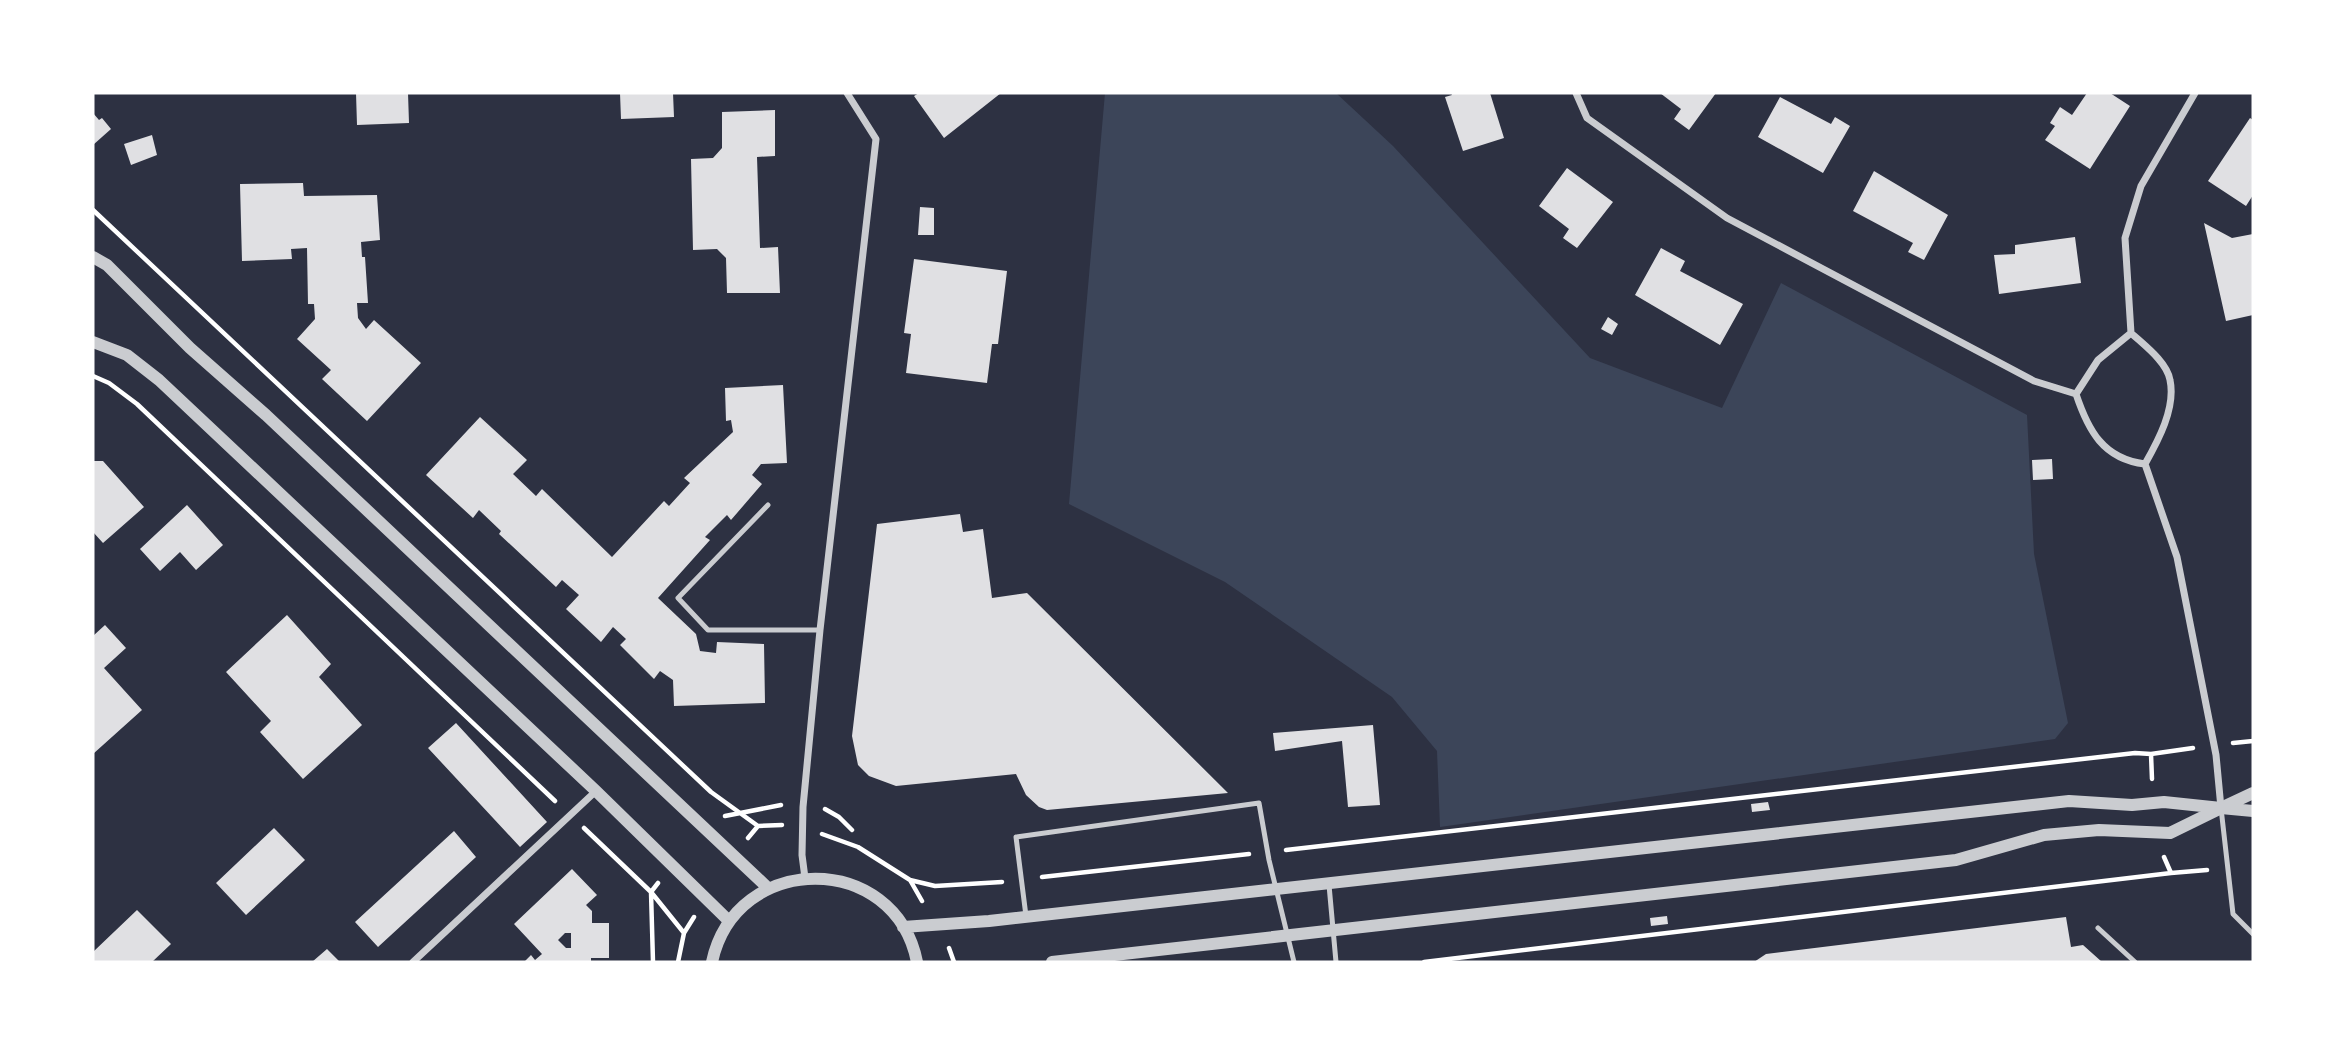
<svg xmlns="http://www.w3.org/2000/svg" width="2346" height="1055" viewBox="0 0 2346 1055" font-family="'Roboto Condensed',sans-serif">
<rect width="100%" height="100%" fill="#2d3142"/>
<path fill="#3c4559" d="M1105 93H1336L1393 146 1590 358 1722 408 1781 283 2027 415 2034 554 2068 723 2055 739 1440 827 1437 751 1392 697 1225 582 1069 504Z"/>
<path fill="#e0e0e3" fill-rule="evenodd" d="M356 93H408L409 123 357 125Z
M620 93H673L674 117 621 119Z
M919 93H1001L944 138 914 96Z
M1451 93H1490L1504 138 1463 151 1445 97 1452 95Z
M1660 93H1716L1689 130 1674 119 1681 109Z
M2087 93H2110L2130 106 2090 169 2045 140 2055 126 2050 123 2060 107 2072 115Z
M1780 97 1831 124 1835 117 1850 126 1823 173 1758 137Z
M775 110V156L757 157 760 248 778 247 780 293H727L726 258 717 249 693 250 691 159 713 158 722 148V112Z
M93 113 99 120 102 118 111 129 93 145Z
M2250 118 2253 120V195L2246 206 2208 181Z
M152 135 157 155 131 165 124 144Z
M1567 168 1613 202 1577 248 1563 238 1569 229 1539 206Z
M1874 171 1948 215 1924 260 1908 252 1913 243 1853 211Z
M303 183 304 196 377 195 380 240 361 242 362 257H365L368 303H357L358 318 366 329 374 320 421 363 367 421 322 379 331 370 297 339 315 319 314 304H308L307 248 291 249 292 259 242 261 240 184Z
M920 207 934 208V235H918Z
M2204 223 2232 238 2253 234V315L2226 321Z
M2075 237 2081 283 1999 294 1994 255 2015 254V245Z
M1661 248 1685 261 1680 271 1743 304 1720 345 1635 295Z
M914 259 1007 271 998 344H992L987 383 906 373 911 334 904 333Z
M1608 317 1618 324 1612 335 1601 329Z
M783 385 787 463 761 464 752 475 762 484 731 520 727 515 705 537 710 540 658 598 696 634 700 651 716 653 717 642 764 644 765 703 674 706 673 680 660 671 654 679 620 645 626 639 613 627 601 642 566 609 579 595 562 580 556 587 499 534 501 531 479 510 473 518 426 475 480 417 527 460 513 474 536 496 542 489 612 557 664 501 669 506 690 483 684 478 733 432 731 420 726 421 725 388Z
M2052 459 2053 479 2033 480 2032 460Z
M93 461H103L144 507 103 543 93 532Z
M187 505 223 545 196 570 180 552 160 571 140 549Z
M960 514 963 532 983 529 992 598 1027 593 1228 793 1047 810 1039 807 1026 795 1016 774 896 786 869 776 858 765 852 736 877 524Z
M287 615 331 664 319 677 362 725 303 779 260 732 271 721 226 672Z
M105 625 126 648 104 668 142 710 93 754V636Z
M456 723 547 822 520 847 428 748Z
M1373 725 1380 805 1348 807 1342 741 1275 751 1273 733Z
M1768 802 1770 810 1752 812 1751 804Z
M274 828 305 860 246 915 216 883Z
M454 831 476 857 378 947 355 922Z
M572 869 597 895 586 905 592 911V923H609V958H591V962H524L531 955 535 960 542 954 514 924ZM565 933H571V948H566L558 940Z
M137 910 171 944 152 962H93V952Z
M1667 916 1668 924 1651 926 1650 918Z
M2066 917 2071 947 2083 945 2102 962H1754L1766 954Z
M327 949 340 962H312Z"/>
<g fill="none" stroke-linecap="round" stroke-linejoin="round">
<path stroke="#fff" stroke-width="4.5" d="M93 210 711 792 758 826
M93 376 109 383 137 404 555 801
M2233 743 2253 741
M2152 779 2151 754 2193 748
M825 809 839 817 852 830
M725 816 781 805
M584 828 651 892 684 933
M822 834 858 847 910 880 922 901
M748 838 758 826 782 825
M1286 850 2135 753 2151 754
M2164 857 2171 873 2207 870
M1042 877 1249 854
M910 880 935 886 1002 882
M949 948 954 962
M653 962 651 892 658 883
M678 962 684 933 694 917
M1424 962 2171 873"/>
<path stroke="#caccd0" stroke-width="5" d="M768 505 678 598 708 630H820
M2221 808 2233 914 2253 934
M1329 885 1336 962
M1026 916 1016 837 1259 803 1269 860 1294 962
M2098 928 2135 962"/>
<path stroke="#caccd0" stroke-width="7" d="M1576 93 1587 118 1727 218 2034 381 2076 394
M2131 333 2125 238 2141 186 2195 93
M2145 464C2103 459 2088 430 2076 394L2098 360 2131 333C2144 345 2167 362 2170 380 2176 408 2158 441 2145 464L2177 557 2216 755 2221 808
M805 878 802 855 803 807 820 630 876 139 847 93
M413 962 596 791"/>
<path stroke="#caccd0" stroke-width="12" d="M93 257 107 265 190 348 266 415 768 888
M93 342 127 355 159 380 596 791 729 921
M903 927 989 921 2069 801 2132 805 2164 802 2221 808 2253 793
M712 962C736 851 895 851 917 962
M1052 962 1956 860 2044 835 2099 830 2170 833 2221 808 2253 811"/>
</g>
<rect width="2346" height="1055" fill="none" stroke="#ffffff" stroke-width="189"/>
</svg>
